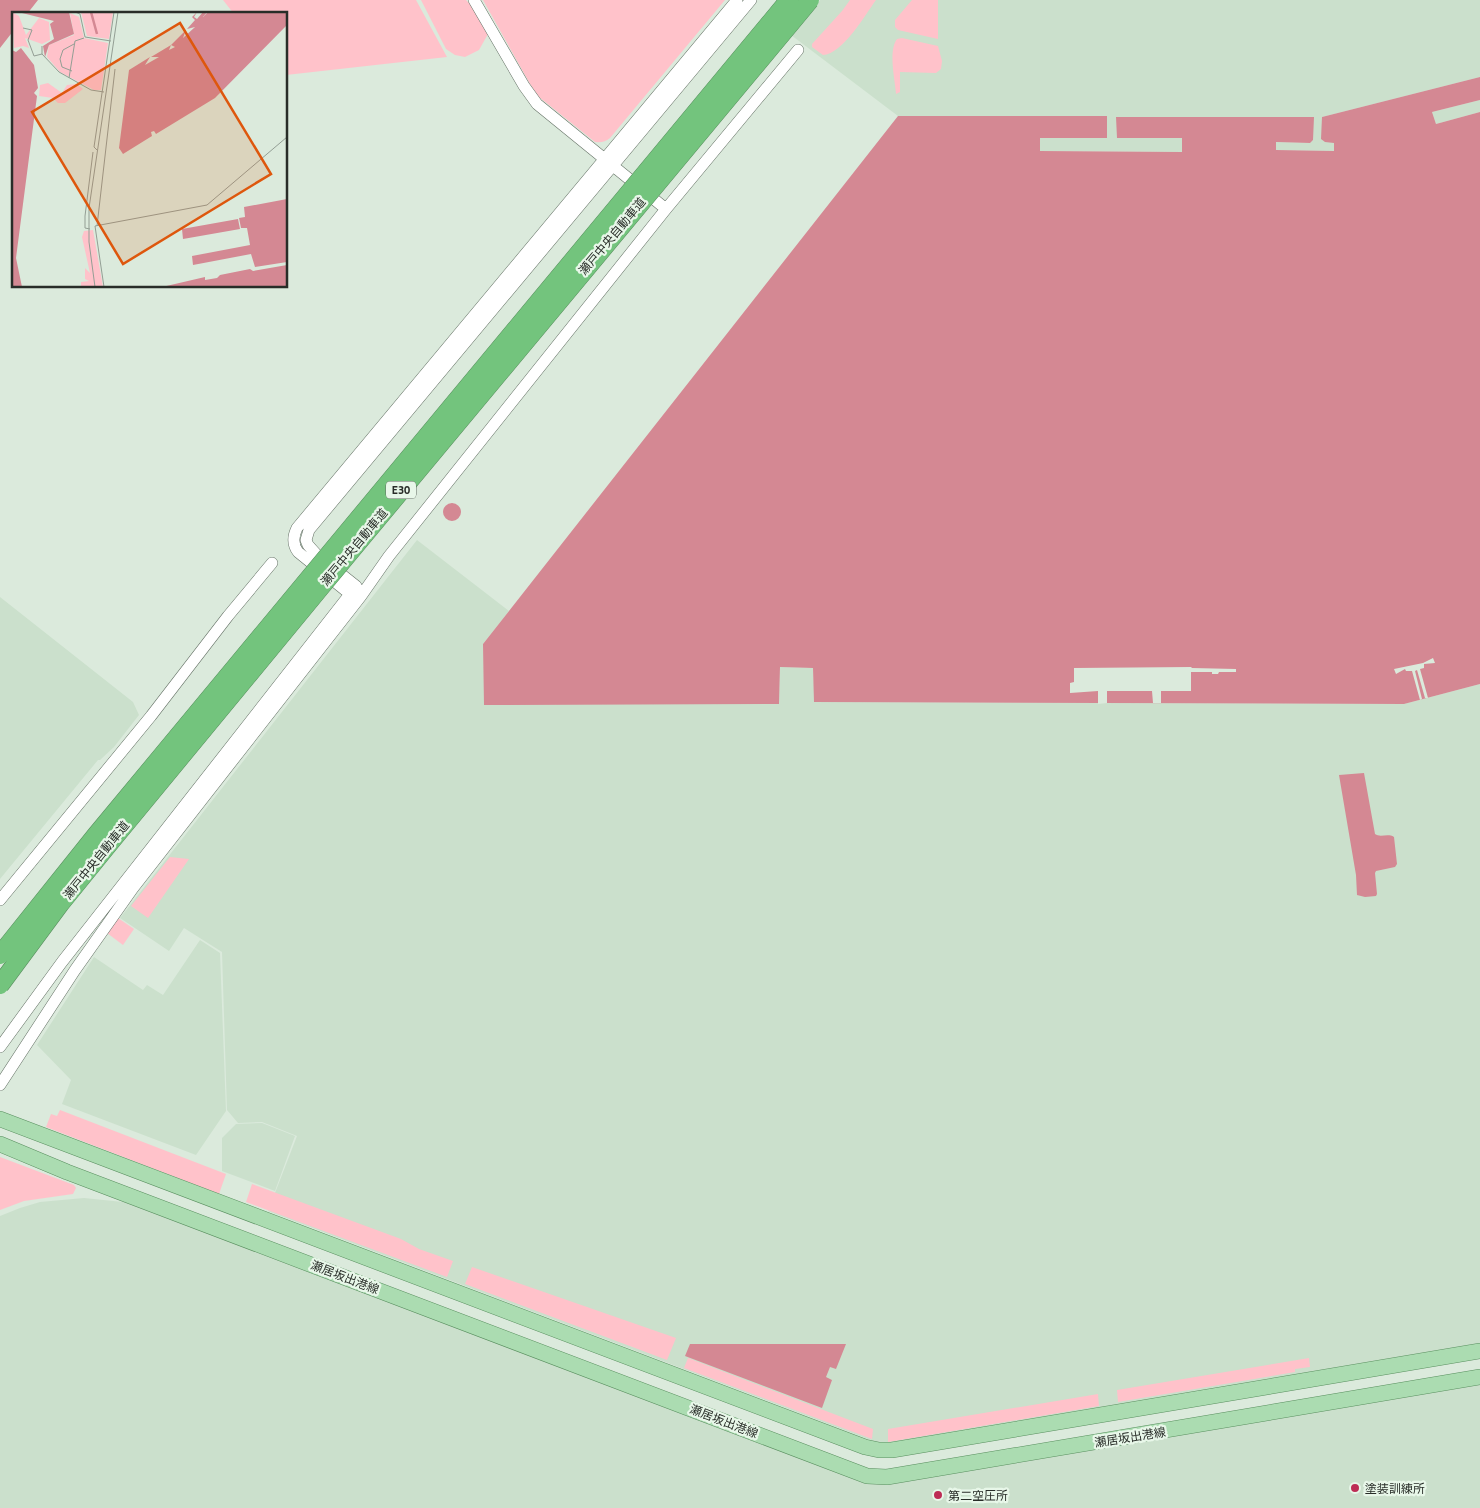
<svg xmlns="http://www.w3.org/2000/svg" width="1480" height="1508" viewBox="0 0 1480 1508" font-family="'Titillium Web','Noto Sans JP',sans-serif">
<rect width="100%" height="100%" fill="#dbeadc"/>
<path fill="#cbe0cc" d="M820 0H1480V77L1322 117 1335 142 1334 151 1276 150V142L1310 143 1313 140V117H1117V138H1183V152L1040 151V138H1107V116H898L791 35Z
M1480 100V112L1436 124 1432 112Z
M417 540 509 611 483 644 779 704 780 667 813 668 815 702 1404 704 1480 684V1343L881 1444 268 1211 297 1136 262 1122 238 1123 227 1110 222 952 184 928 169 951 120 918Z
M0 597 133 702 139 715 114 747 100 760H98L0 879Z
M200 940 220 953 226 1111 196 1155 62 1104 71 1080 37 1045 94 957 143 990 147 985 163 995Z
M262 1123 295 1136 275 1191 222 1171V1138L236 1124Z
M84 1198 123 1202 124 1200 877 1483 1480 1383V1508H0V1216L20 1208 40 1202Z"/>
<path fill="#ffc2ca" d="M223 0H416L447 57 286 75V14H234Z
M421 0H466L471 5 488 34 479 50 465 57 455 55 446 49Z
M483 0H725L610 138C605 142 601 143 595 142L539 97 530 84Z
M850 0H876C865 15 843 54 823 55L812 47V44L842 11Z
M912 0H938V39L898 30 895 27V20Z
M902 38 938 46 942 61 941 69 936 73 900 72V92L896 94C895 80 888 51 897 39Z
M170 857 189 859 148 918 131 906Z
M118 918 134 929 123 945 107 933Z
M60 1110 226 1174 219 1194 46 1127 51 1114 57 1116Z
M0 1157 74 1185 76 1188 73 1194 24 1201 0 1210Z
M252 1184 401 1239 419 1249 453 1261 447 1277 246 1202Z
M472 1267 676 1338 667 1360 465 1284Z
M688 1358 873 1429 872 1439 684 1368Z
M1309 1358 1310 1367 1295 1369V1372L1118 1402 1117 1390Z
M1098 1394 1099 1406 888 1442V1429Z"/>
<path fill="#d48893" d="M0 0H38L27 14H14V30L0 48Z
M1480 77V100L1432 112 1436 124 1480 112V684L1404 704 814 702 813 668 780 667 779 704 484 705 483 644 898 116H1107V138H1040V151L1182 152V138H1117L1116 117H1314L1313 140 1310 143 1276 142V150L1334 151V143L1325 142 1321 139 1322 117Z
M443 512a9 9 0 1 1 18 0a9 9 0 1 1-18 0Z
M1364 773 1375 834C1380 838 1388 833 1394 837L1397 864 1395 867 1376 871 1375 873 1377 894 1376 896 1365 897 1357 895 1356 875 1339 775Z
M690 1344H846L836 1369 830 1367 826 1377 832 1380 822 1408 685 1356Z"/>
<path fill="#dbeadc" d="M1433 658 1435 663 1424 664V668L1420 669 1428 698H1425L1417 670 1415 671 1422 699 1420 700 1412 671H1406L1405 669 1396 674 1394 669 1423 663Z
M1191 667 1192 668 1236 669V672H1219L1218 674H1212V672H1191V691H1161V703H1153L1152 691H1107V703L1098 704V691L1070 693V683L1074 682V668Z"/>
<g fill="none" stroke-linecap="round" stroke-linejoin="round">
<g stroke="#657266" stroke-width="12">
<path id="minor" d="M474 0 524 86 537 104 666 209
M361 596 350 594 298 552C292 544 293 536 297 528L737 0
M361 596 356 586 317 555 308 545 306 540 309 530 751 0
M0 900 151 716 228 616 272 563
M0 1047 62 962 354 589
M0 1085 75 970 133 888 361 596 389 556 666 209 798 50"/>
</g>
<g stroke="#598f5f" stroke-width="16">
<path id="major" d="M0 1119 865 1447 879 1450H892L1480 1351
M0 1144 67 1172 867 1476 887 1477 1480 1377"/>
</g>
<use href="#minor" stroke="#fff" stroke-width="11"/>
<use href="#major" stroke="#abdcb1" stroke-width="15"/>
<g stroke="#889389" stroke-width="4.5">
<path id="rail" d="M0 973 55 900 103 841 801 0"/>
</g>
<use href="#rail" stroke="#e8f7e9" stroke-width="2.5" stroke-dasharray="8" stroke-linecap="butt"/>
<g stroke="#598f5f" stroke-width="19" stroke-linecap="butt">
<path id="highway-bridge" d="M0 955 96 835 789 0
M0 985 60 904 108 845 320 588 810 0"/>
</g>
<use href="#highway-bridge" stroke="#73c47d" stroke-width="18"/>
</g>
<g fill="#bd2d55" stroke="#e8f7e9" stroke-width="2">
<circle cx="1355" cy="1488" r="5"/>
<circle cx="938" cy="1495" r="5"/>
</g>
<g text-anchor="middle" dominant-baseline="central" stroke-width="4.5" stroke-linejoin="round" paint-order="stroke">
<rect fill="#e8f7e9" stroke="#626a62" stroke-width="1" x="386" y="481.5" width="30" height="17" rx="4"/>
<g font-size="11" font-weight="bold" fill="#282d28">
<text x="401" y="490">E30</text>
</g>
<g font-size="12" fill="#282d28" stroke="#e8f7e9">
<text transform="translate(612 236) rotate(-50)">瀬戸中央自動車道</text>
<text transform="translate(354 547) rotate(-50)">瀬戸中央自動車道</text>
<text transform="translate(96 860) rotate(-51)">瀬戸中央自動車道</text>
<text transform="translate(345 1277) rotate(21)">瀬居坂出港線</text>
<text transform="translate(724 1421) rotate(21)">瀬居坂出港線</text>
<text transform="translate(1130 1437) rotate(-9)">瀬居坂出港線</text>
</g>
<g font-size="12" fill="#282d28" stroke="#e8f7e9" text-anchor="start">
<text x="1365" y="1488">塗装訓練所</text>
<text x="948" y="1495">第二空圧所</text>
</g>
</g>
<g transform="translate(12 12)">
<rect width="275" height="275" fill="#dbeadc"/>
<path d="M0 0 7 4 14 23 27 6 37 10 38 28 30 32 13 26 17 36 11 34 2 36ZM69 0H101L97 27 75 24ZM58 1 67 5 72 26 96 31 89 78H82L48 60 35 45 37 33 62 23ZM36 71 50 81 55 73 65 72 71 77 53 91H46L41 86 27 84 28 73ZM81 218 91 275H69V270L77 269 73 267V256L78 261 70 225 72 219Z" fill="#ffc2ca"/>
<path d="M6 0H57L62 22 37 33 33 45 31 34 42 27 38 12 42 9ZM185 0 182 5 185 7 191 0H195L191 5 196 0H275V13L203 86 144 122 142 119 139 120 140 124 111 142 107 136 117 58 138 45 133 53 147 45H139L159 33 157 38 163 35 159 33 174 18 171 26 183 15 175 17 183 8 180 5ZM9 36 22 53 26 76 22 81 25 84 4 246 10 275H0V38L4 40ZM275 187V250L243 255 239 242 181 253 180 244 238 233 235 216H229L227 206 233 205 232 195ZM226 207 228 217 171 227 170 217ZM275 253V275H150L193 265V268L205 266 208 263 238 257 241 259Z" fill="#d48893"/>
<path fill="none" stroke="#d48893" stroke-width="2.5" d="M79 0 85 22"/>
<path fill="none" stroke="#939e94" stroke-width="1" d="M63 0 68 2 73 25 99 29M11 16 20 18 16 28 22 44 30 42M30 34V42L47 60 79 78 92 80M60 59 50 55 48 47 51 38 62 32M57 66 63 29 72 26M85 138 82 135 102 0M85 214 103 57M78 217 73 216V204L81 140M83 275 77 230V196L106 0M92 275 83 214 195 193 275 125"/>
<path fill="#de570d" fill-opacity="0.15" stroke="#de570d" stroke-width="2.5" d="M168 11 259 162 111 252 20 100Z"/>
<rect width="275" height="275" fill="none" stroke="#282d28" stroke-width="2.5"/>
</g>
</svg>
